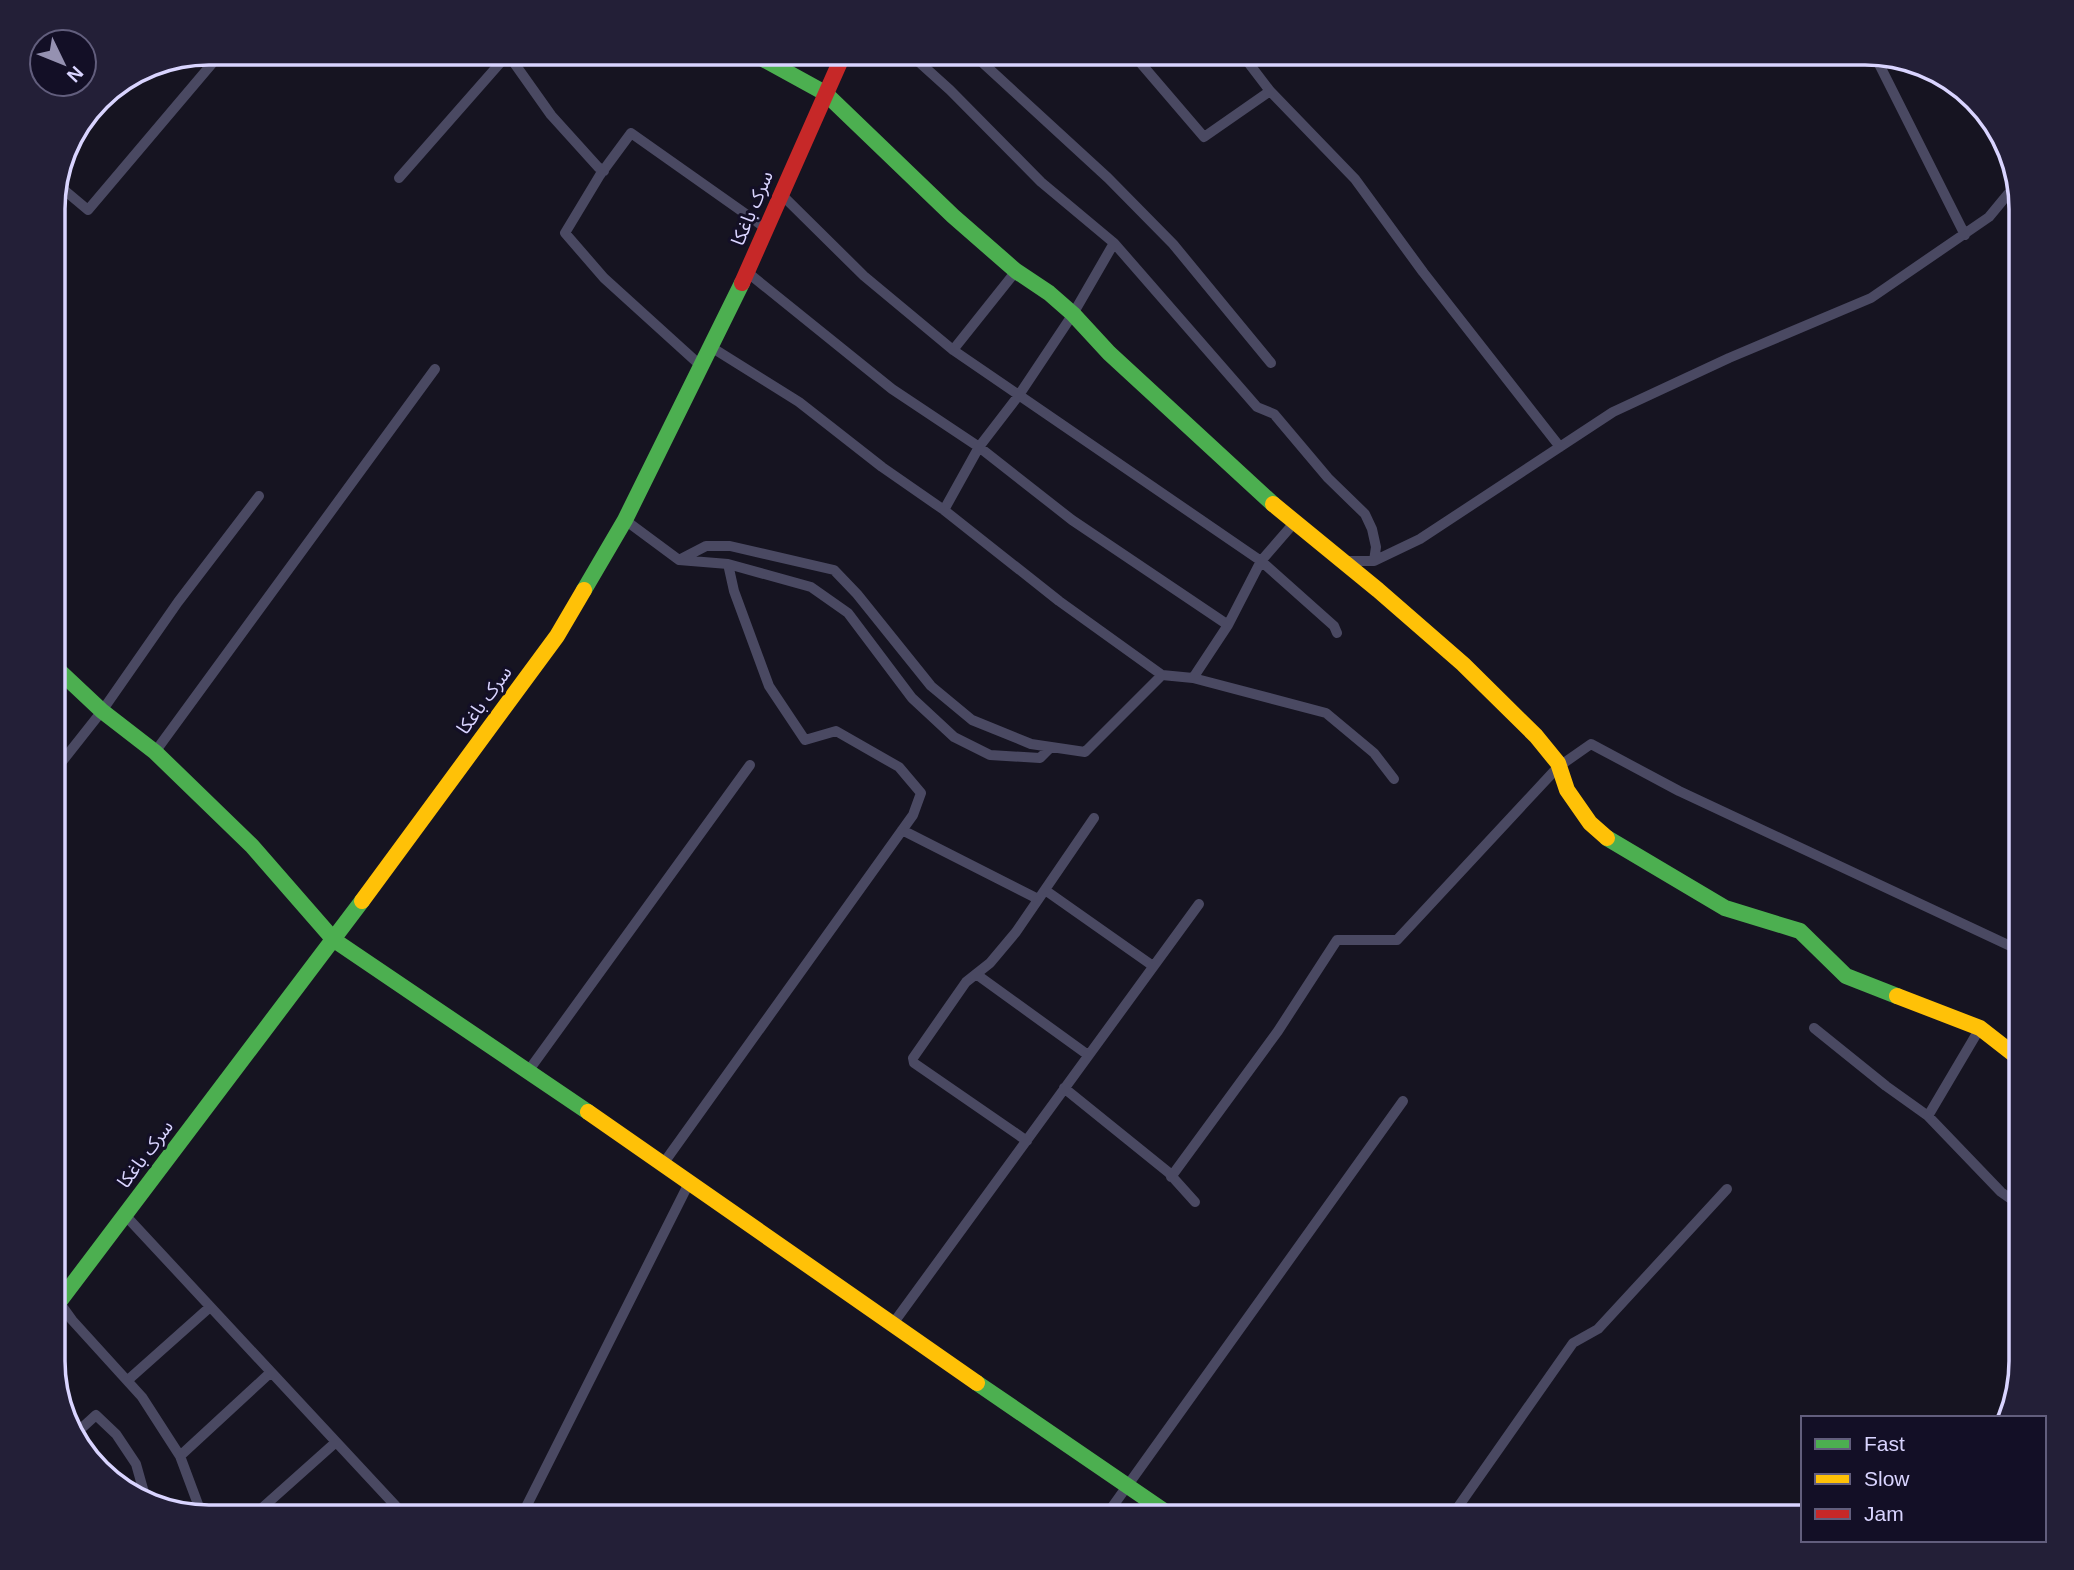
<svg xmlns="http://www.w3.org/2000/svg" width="2074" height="1570" viewBox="0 0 2074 1570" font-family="Arial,'Noto Sans Arabic',sans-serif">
<rect width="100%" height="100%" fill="#161421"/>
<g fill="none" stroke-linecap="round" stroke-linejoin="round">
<path stroke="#4a4962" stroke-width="10" d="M507 53 551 115 598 167 604 171
M909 53 950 90 1041 182 1114 243 1257 407 1274 414 1328 478 1365 514 1372 529 1376 547 1374 561
M972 53 1108 178 1173 244 1271 363
M1132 53 1204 137 1270 91
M1241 53 1270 91 1355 179 1423 272 1560 447
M1875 56 1965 235
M399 178 508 54
M57 184 88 210 221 53
M781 194 864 276 953 350 1261 561 1334 626 1337 633
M747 272 892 389 979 447 1072 520 1228 625
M711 347 799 402 882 467 944 510 1059 601 1162 675 1193 678 1326 713 1374 753 1394 779
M953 350 1016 271
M701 366 604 278 565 233 600 175 631 133 767 229
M944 510 979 447 1019 395 1073 314 1114 243
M625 520 679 560 728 564 811 587 848 613 912 698 954 737 990 755 1040 758 1051 747
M679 560 706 546H730L834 570 857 594 931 686 972 720 1031 744 1085 752 1162 675
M1341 561H1374L1420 539 1613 412 1729 358 1871 298 1989 217 2008 194 2018 195
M1193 678 1228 625 1261 561 1294 523
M155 752 435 369
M53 773 102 711 178 602 259 496
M902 830 1038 899
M1045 890 1153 966
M976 974 1088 1055
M1814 1028 1886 1086 1928 1116 2001 1192 2021 1206
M529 1070 750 765
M1064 1088 1168 1172 1195 1202
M1928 1116 1980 1028
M1027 1141 914 1063 913 1058 966 982 990 963 1016 932 1094 818
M663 1164 913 815 921 793 899 767 836 731 805 740 769 686 734 591 728 564
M1171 1177 1278 1031 1337 940H1397L1558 767 1591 744 1679 791 2021 951
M125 1215 406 1517
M59 1302 72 1320 142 1397 180 1456 202 1515
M892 1325 1199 904
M128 1380 210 1307
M73 1436 96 1415 116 1434 136 1464 145 1496
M180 1456 271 1372
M252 1517 336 1442
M521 1517 689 1183
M1105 1517 1403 1101
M1451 1517 1573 1343 1598 1329 1727 1189"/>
<path stroke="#4caf50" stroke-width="16" d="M752 53 825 93 953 216 1016 271 1049 293 1073 314 1109 353 1273 504
M584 590 625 520 742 283
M53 665 102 711 155 752 252 846 334 940 588 1112
M1607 838 1725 908 1800 931 1846 976 1897 996
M53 1310 362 901
M977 1383 1173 1517"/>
<path stroke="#ffc107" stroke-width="16" d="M1273 504 1378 590 1463 664 1536 736 1558 763 1567 790 1590 823 1607 838
M362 901 557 636 584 590
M1897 996 1980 1028 2021 1060
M588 1112 977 1383"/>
<path stroke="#c62828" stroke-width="16" d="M742 283 844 53"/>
</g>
<g text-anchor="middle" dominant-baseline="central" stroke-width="6" stroke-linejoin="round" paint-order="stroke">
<g font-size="19" fill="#d9d4ff" stroke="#130f26">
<text transform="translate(752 208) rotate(-67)">سرک باغکا</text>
<text transform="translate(484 700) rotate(-54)">سرک باغکا</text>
<text transform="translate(145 1154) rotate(-53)">سرک باغکا</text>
</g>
</g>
<path d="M0 0H2074V1570H0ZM209 65H1865A144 144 0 0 1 2009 209V1361A144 144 0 0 1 1865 1505H209A144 144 0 0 1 65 1361V209A144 144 0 0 1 209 65Z" fill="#231f37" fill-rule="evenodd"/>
<path fill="none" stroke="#d9d4ff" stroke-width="3.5" d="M209 65H1865A144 144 0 0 1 2009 209V1361A144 144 0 0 1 1865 1505H209A144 144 0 0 1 65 1361V209A144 144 0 0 1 209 65Z"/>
<rect x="1801" y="1416" width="245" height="126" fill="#130f26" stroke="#625e7d" stroke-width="2"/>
<rect x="1815" y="1439" width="35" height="10" fill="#4caf50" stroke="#625e7d" stroke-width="2"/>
<text x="1864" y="1451" font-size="21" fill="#d9d4ff">Fast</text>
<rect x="1815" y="1474" width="35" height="10" fill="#ffc107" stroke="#625e7d" stroke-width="2"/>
<text x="1864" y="1486" font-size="21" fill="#d9d4ff">Slow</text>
<rect x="1815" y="1509" width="35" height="10" fill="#c62828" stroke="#625e7d" stroke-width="2"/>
<text x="1864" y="1521" font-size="21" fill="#d9d4ff">Jam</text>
<g transform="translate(63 63) rotate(133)"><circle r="33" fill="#130f26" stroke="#625e7d" stroke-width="2"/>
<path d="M0-5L12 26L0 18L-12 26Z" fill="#9591b1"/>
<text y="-10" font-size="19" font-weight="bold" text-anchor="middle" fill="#d9d4ff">N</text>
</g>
</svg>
